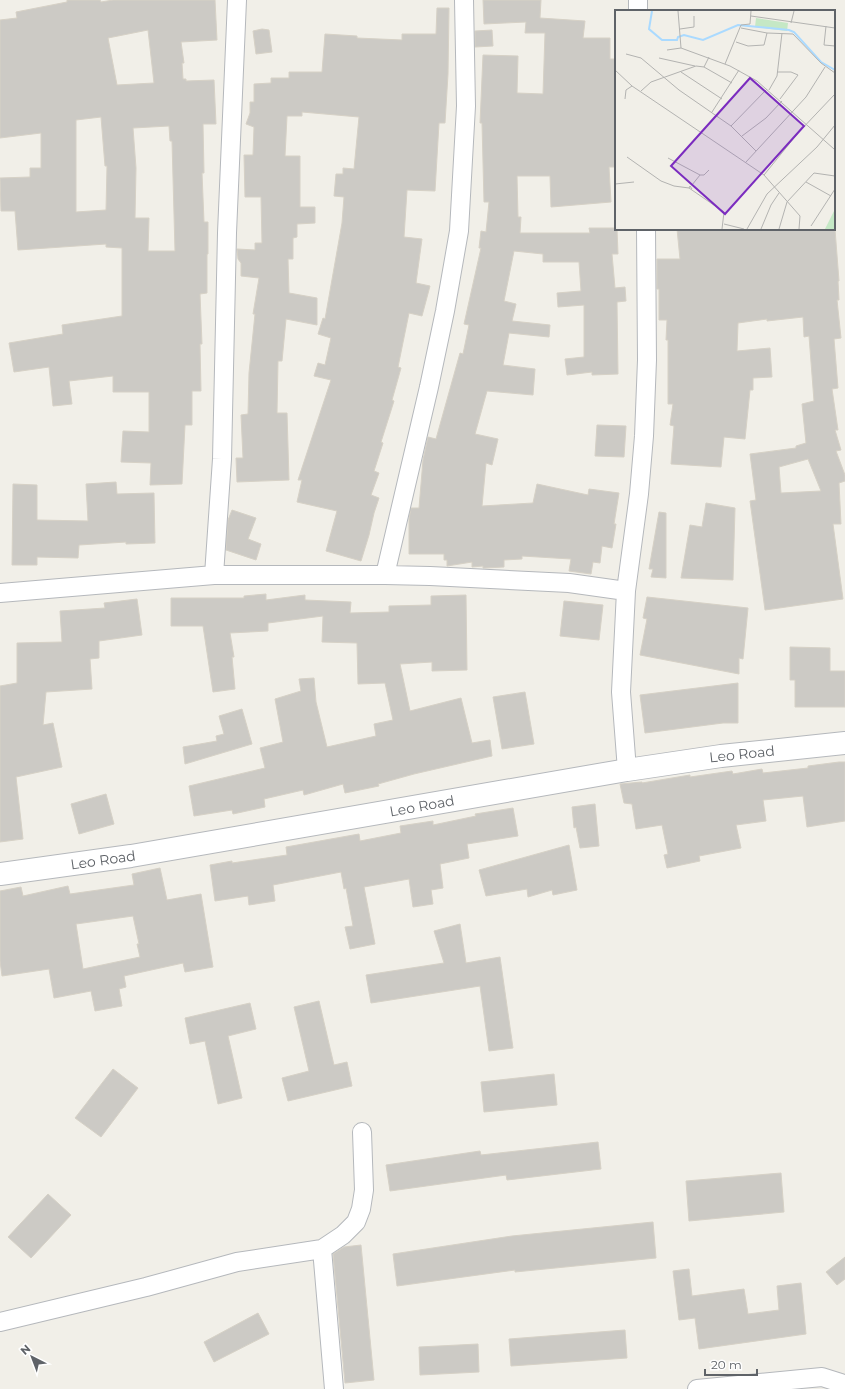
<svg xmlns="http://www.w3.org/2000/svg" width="845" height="1389" viewBox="0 0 845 1389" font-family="Montserrat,sans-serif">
<rect width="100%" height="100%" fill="#f1efe8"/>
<path fill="#cccac5" stroke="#d6d1c6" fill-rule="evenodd" d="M67 0H100L101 2 113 0H215L217 40 181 42 184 63H182L183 79H186V81L214 80 216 124H203L204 173H202L204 222H208V254H207V293L200 294 202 344H200L201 391H192V425H185L182 484 150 485 151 463 121 462 123 431 149 432V392H113V376L69 381 72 404 53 406 49 367 14 372 9 343 63 334 62 325 122 316V248L106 247V244L18 250 15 211H1L0 178 30 177V168H41V133L0 138V20L17 18 16 12 67 2ZM148 30 154 83 117 85 108 38ZM101 117 105 166H107L106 210 76 212V120ZM169 126 170 141H172L175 251H148L149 218H135L136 168 133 128Z
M483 0H541L540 18 585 21 583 38H610V59H616V167H609L611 202 551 207 550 176H517L518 217H521L520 233H590L589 228H616L617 229 618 254H612L615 288 625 287 626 301 617 302 618 374 592 375V372L567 375 565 359 584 357V305L558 307 557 293 581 291 579 262H543V254L514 251 504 301 516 304 512 321 550 325 549 337 509 333 503 365 535 369 533 395 487 391 475 434 498 439 492 465 486 463 482 506 533 503 537 484 588 495 589 489 619 493 614 524H616L612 548 602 546 600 563 593 562 591 574 569 571 571 559 522 556V559L504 560V567L485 568H483V566L472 567V562L447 566V560H444V554H409V519L411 508H419L423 460 428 437 436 439 460 353 463 354 469 325 464 324 481 248H479L481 231 486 232 489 202H484L482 123H480L483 55 518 56 517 93 543 94 545 33H525L526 22 484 24Z
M437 8H449L448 74 445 123H439L435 191 407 190 404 237 422 239 416 283 430 286 422 316 409 313 398 367 401 368 392 400 394 401 381 442 383 443 374 471 379 473 371 495 379 498 374 513 369 535 361 561 326 551 337 511 297 502 302 480H298L331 380 314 376 318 363 325 365 331 338 318 334 323 318 325 319 342 223 344 197 334 196 336 174H343V168L354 169 359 117 302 112V116H287L285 156H300V207H315V223L297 224V237L293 238V259H288L289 293 317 298V325L286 319 282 361H278L277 413H287L289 480 237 482 236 458H243L241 415 248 414 249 373 255 314H253L259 278 241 276V263L238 259 237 249 255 250V243H262L261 197H245L244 155H253L254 127 246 124 250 113V102H254V84L271 83V78H289V72H322L325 34 357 36V38L402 40V34H436Z
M262 29 269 30 272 52 256 54 253 31Z
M492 30 493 46 475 47V31Z
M677 229H835L839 281H838L839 300H837L841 338 834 339 838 388 832 389 838 430H835L841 450 836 451 845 475V481L839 483 841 524H833L843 599 765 610 750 501 756 500 750 454 796 448V446L806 443 802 404 814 401 809 336 804 337 803 317 767 321V319L738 323 737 351 770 348 772 377 753 378V390H750L745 439 724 437 721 467 671 464 674 426 670 425 673 404H668V340H666L667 320H659V289H657V259H680ZM808 459 821 491 781 493 779 467Z
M597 425 626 426 624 457 595 456Z
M116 482 117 494 154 493 155 543 126 544V542L79 545 78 558 37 557V565H12L13 484 37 485V520L88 521 86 484Z
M706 503 735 508 733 580 681 578 690 525 702 527Z
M232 510 256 518 248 539 261 544 256 560 226 550 228 520Z
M659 512 666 513V578L651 577 653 569H649Z
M266 594V600L305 595V600L351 602 350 613 389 612V606L431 605V596L466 595 467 670 432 671V662L400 664 410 711 461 698 472 743 490 740 492 756 414 774 378 784 379 786 345 793 343 784 304 795 303 790 264 799 265 807 233 814 232 810 194 816 189 786 265 768 260 748 283 742 275 699 301 691 299 679 314 678 316 702 327 747 376 736 374 724 393 720 385 683 358 684 357 643 322 642 323 616 268 623V631L230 633 234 657H232L235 689 213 692 203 626H171V598H244V596Z
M647 597 748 608 743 659 739 658V674L640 655 647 619 643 618Z
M137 599 142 635 99 641V658L90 659 92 689 46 692 43 725 53 723 62 767 16 777 23 839 0 842V686L17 683V643L62 642 60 611 105 608 104 603Z
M564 601 603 605 599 640 560 636Z
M790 647 830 648V671H845V707H795V680H790Z
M738 683V723H723L645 733 640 695Z
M525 692 534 744 502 749 493 697Z
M242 709 252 744 185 764 183 747 217 741 216 736 224 734 219 716Z
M839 762H845V821L807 827 803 796 763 800 766 821 736 825 741 848 699 856 700 861 667 868 664 855 668 854 662 825 636 829 632 804 624 803 620 784 642 782V783L690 775V777L732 771 733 774 762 769 763 773 808 768V766Z
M106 794 114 824 79 834 71 804Z
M595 804 599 846 580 848 576 827 574 828 572 807Z
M513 808 518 836 467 844 469 858 440 864 443 888 431 890 433 904 413 907 409 879 364 887 375 944 350 949 345 927 353 926 346 888 344 889 341 872 273 885 275 901 249 905 248 896 215 901 210 865 232 861V863L287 855 286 847 359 834 360 841 401 833 400 826 433 821V825L476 816 475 814Z
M569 845 577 890 553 895 552 890 528 897 527 889 486 896 479 870Z
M160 868 167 900 201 894 213 967 185 972 183 963 124 976 126 987 119 989 122 1006 95 1011 91 991 54 998 49 969 2 976 0 961V891L21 887 23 896 68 886 70 894 134 885 132 874ZM133 916 139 944H137L140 957 83 969 76 924Z
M460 924 466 963 500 957 513 1048 489 1051 480 986 371 1003 366 975 444 963 434 931Z
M319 1001 334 1065 347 1062 352 1086 288 1101 282 1078 309 1071 294 1007Z
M250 1003 256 1029 228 1036 242 1098 218 1104 205 1041 190 1044 185 1018Z
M113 1069 138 1088 101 1137 75 1118Z
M554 1074 557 1105 484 1112 481 1082Z
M598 1142 601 1169 507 1180 506 1175 390 1191 386 1165 480 1151 481 1155Z
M781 1173 784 1212 689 1221 686 1181Z
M48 1194 71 1215 31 1258 8 1237Z
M653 1222 656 1258 515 1272V1270L397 1286 393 1254 512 1236Z
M361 1245 374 1380 345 1383 333 1254 344 1247Z
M845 1257V1279L837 1285 826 1272Z
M689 1269 692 1296 744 1289 748 1314 779 1310 777 1286 801 1283 806 1334 699 1349 695 1318 679 1320 673 1271Z
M258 1313 269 1334 214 1362 204 1342Z
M625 1330 627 1358 511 1366 509 1339Z
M478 1344 479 1372 420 1375 419 1347Z"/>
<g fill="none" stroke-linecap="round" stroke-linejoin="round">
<g stroke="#b5b8bc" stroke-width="20">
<path id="minor" d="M638 0V11
M214 575 222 459 227 233 237 0
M385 575 429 387 445 311 459 231 466 106 464 0
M0 593 214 575H385L430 576 569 583 626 591
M627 770 621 692 626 591 639 494 644 436 647 360 646 229
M322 1249 334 1389
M0 1322 146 1287 237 1262 322 1249 343 1235 356 1222 361 1209 364 1190 362 1132
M697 1389 822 1377 841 1383 845 1386"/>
</g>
<g stroke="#b5b8bc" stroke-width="24">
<path id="tertiary" d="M0 874 131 856 627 770 721 756 845 743"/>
</g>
<use href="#minor" stroke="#fff" stroke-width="18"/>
<use href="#tertiary" stroke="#fff" stroke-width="22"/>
</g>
<g text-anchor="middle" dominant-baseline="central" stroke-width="3" stroke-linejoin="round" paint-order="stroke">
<g font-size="14" fill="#5f6368" stroke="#fff">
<text transform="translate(742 754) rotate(-6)">Leo Road</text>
<text transform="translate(422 806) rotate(-10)">Leo Road</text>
<text transform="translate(103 860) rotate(-8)">Leo Road</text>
</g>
</g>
<g transform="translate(615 10)">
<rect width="220" height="220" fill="#f1efe8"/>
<path d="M141 8 173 13 172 21 140 17ZM220 199V219H210Z" fill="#c5e8c5"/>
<path fill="none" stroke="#aadaff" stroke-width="2" d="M37 1 34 19 47 30H62L63 27 69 25 88 30 123 15 174 20 179 22 206 52 220 60"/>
<path fill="none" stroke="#b3b3b1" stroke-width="1" d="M63 1 66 38 115 56 142 71 219 139M136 6 220 18M176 13 179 1M211 16 209 35 220 36M65 19 79 17V6M152 23 178 24 206 53 220 63M121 32 133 36 149 35 152 23 126 18M52 40 66 38M11 44 26 48 64 80 116 116 141 141M44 48 80 56M110 54 126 15 135 14 136 1M89 57 117 73M0 60 17 76 149 165 185 206 184 219M66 62 107 89M162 62H176L183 65 165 89M154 80 162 66 167 23M26 81 36 72 81 56 89 57 94 47M10 89 11 80 17 76M97 102 124 60M116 116 152 79M127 126 151 108 167 91M12 147 46 171 59 176 74 178M53 148 85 165M131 152 191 87 210 57M149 165 183 123 220 84M191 172 216 186M0 174 19 172M77 175 85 165H89L94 160M77 179 75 176 74 178 109 202 107 219M109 214 129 219M196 216 220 179M132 219 152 184 202 137 220 115M146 219 156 195 164 183M164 219 172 192 199 163 220 166"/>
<path fill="#7b2cbf" fill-opacity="0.15" stroke="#7b2cbf" stroke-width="2" d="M135 68 189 116 110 204 56 156Z"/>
<rect width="220" height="220" fill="none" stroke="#5f6368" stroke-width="2"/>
</g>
<g transform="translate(32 1357) rotate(318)" stroke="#ffffff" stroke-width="3" paint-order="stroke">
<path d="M0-3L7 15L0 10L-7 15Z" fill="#5f6368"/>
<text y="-6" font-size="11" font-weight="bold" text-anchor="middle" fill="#5f6368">N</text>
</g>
<path d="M705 1369v6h52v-6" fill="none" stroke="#5f6368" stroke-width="2"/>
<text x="711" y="1369" font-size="12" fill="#5f6368" stroke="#ffffff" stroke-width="3" paint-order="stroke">20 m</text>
</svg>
